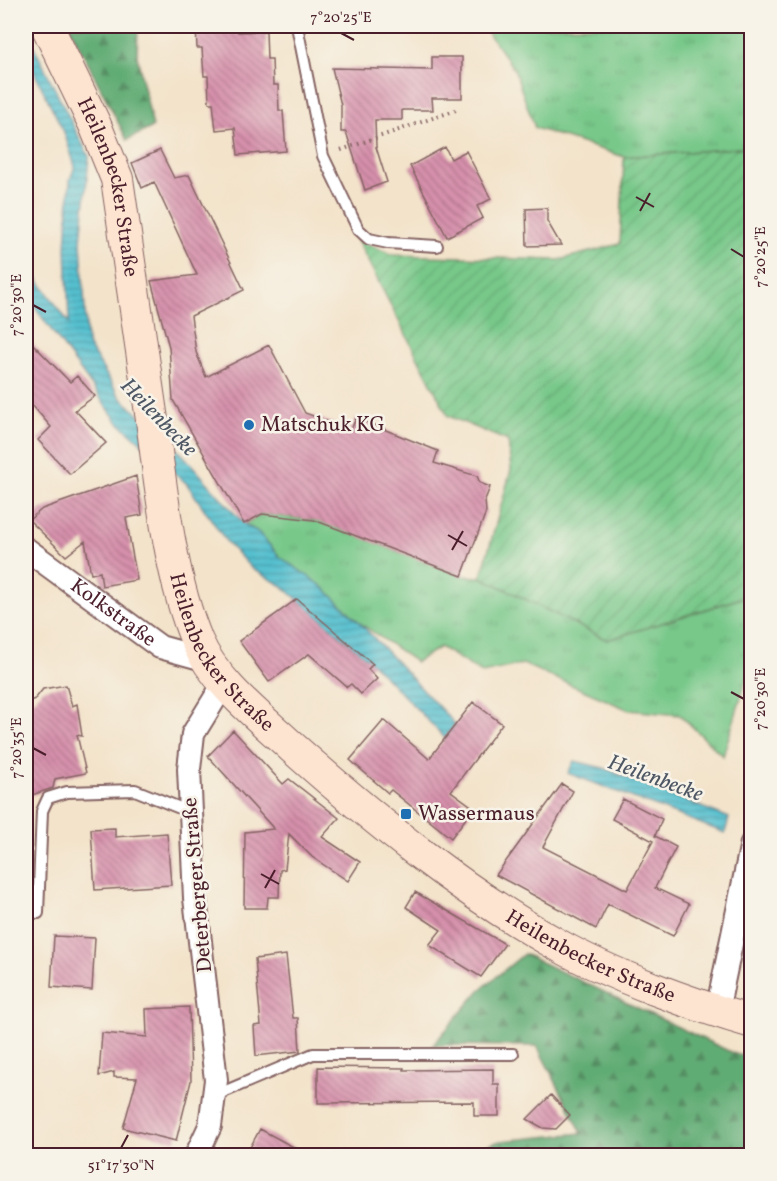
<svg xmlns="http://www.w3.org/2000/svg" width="777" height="1181" viewBox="0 0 777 1181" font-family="Vollkorn,serif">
<defs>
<pattern id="grass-tufts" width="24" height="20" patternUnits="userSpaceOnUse" patternTransform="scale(1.5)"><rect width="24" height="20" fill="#77c889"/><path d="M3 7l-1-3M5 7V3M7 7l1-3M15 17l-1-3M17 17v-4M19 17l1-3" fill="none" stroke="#68ab76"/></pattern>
<pattern id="forest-firs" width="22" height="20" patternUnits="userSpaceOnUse" patternTransform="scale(1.5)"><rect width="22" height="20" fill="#61ac75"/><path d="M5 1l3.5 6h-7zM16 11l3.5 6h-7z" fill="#528b60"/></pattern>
<pattern id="garden-furrows" width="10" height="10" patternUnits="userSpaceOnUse" patternTransform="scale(1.5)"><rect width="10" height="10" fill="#77c889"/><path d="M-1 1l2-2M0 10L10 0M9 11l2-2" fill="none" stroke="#68ab76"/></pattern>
<pattern id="water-rules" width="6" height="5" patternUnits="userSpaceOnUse" patternTransform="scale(1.5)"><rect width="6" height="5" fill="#54c0cf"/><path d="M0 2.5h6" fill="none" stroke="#489ba8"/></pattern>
<pattern id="building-back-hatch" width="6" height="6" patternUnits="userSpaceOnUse" patternTransform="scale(1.5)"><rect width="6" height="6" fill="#d690ab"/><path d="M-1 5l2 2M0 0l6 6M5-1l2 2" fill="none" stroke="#b0758b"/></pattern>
</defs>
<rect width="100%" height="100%" fill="#f7f3e8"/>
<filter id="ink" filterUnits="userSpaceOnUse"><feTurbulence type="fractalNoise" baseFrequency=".0167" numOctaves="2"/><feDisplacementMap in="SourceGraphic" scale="12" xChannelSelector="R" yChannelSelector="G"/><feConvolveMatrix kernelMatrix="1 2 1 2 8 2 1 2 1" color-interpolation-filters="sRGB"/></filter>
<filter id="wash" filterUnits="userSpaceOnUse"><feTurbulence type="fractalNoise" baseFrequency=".008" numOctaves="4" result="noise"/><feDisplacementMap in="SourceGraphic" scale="24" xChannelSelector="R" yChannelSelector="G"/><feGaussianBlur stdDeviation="1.35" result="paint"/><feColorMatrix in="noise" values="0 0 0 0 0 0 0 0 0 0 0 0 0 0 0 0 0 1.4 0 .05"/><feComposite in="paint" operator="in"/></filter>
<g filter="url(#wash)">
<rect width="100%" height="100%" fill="#f3e3ca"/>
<path fill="url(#grass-tufts)" stroke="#60745a" stroke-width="1.5" d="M483 26H751V147L624 157 535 128 514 69Z
M262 514 319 521 462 576 481 577 607 640 751 595V665L723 756 680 715 629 710 523 664 482 673 440 647 416 662 360 623 322 586 280 557 258 532 244 524Z"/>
<path fill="url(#forest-firs)" stroke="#566650" stroke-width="1.5" d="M69 26H138L137 56 153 127 127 140Z
M524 954 735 1054 751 1057V1155H458L500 1141 582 1133 537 1046 433 1045 480 990Z"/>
<path fill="url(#garden-furrows)" stroke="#60745a" stroke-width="1.5" d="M751 147V595L607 640 481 577 511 470 508 441 448 416 357 240 394 255 559 260 620 244 624 157Z"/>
<path fill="url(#water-rules)" stroke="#4f707d" stroke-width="1.5" d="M26 31 89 157 81 242 87 343 120 397 183 455 244 524 258 532 280 557 322 586 360 623 455 724 445 738 373 664 281 585 252 569 226 541 187 484 117 421 26 295V263L69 323 66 248 70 180 75 166 64 132 26 56Z
M574 761 603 768 729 818 725 833 568 773Z"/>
<g id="blocks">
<path fill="url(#building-back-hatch)" d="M196 26H237L238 32 266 31 267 59H272L273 85H278L279 111H283L286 151 238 155 235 128 216 130 213 103H209L208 76H204L202 48H197Z
M432 57H462V98H432L433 110H402V120H375L376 147 387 182 365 190 346 132H341V105L332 68 432 70Z
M445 147 451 159 466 151 491 199 477 206 483 218 447 237 410 166Z
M160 150 174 178 189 175 244 290 191 316 196 352 206 377 269 345 305 413 351 430 356 418 438 451 434 463 477 476 480 483 490 487 485 500 486 512 462 576 314 520 262 514 244 524 173 400 169 347 151 281 197 275 154 182 142 188 132 163Z
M547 208V221L561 245 527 246 526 209Z
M26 337 70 382 77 376 95 396 75 410 106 443 70 474 38 440 51 427 26 398Z
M136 476 142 515 126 518 137 580 102 586 100 572 91 574 85 541 66 556 29 520 42 509Z
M297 599 373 664 368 669 377 679 361 694 351 684 347 687 309 654 269 682 239 641Z
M66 685 72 706 77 704 82 736 77 735 86 773 55 779 53 788 26 797V702L35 699 43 689Z
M473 702 502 724 451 791 474 808 451 838 391 790 388 793 350 760 384 720 429 759Z
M233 730 283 784 289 779 339 818 322 837 360 862 348 881 312 857 289 834 285 869 280 870 279 897H268L267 908H244L245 832 274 829 208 756Z
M562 784 573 791 543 847 627 890 653 841 612 819 623 799 662 819 655 836 676 847 655 888 689 904 673 936 608 904 596 929 496 875Z
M115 828V837L167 833 171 885 95 890 91 829Z
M415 892 505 944 481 977 429 945 441 930 406 907Z
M54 936 95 938 92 990 51 987Z
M286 955 293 1018H298L300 1051 256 1056 254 1026 261 1025 255 959Z
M189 1007 191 1081 176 1141 123 1128 137 1078 114 1077V1072L99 1076 102 1033 147 1037 146 1009Z
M318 1067 404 1068V1070L493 1069V1084H499V1116H474V1102L318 1103Z
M551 1095 570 1115 556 1129 543 1128 527 1119Z
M260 1129 308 1155H246Z"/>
</g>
</g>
<g filter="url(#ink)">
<use href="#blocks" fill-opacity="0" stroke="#856463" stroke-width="1.5"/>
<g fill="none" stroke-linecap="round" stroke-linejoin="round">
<g stroke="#856463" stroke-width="14">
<path id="lane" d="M297 26 323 156 358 229 369 239 388 243 437 246
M38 913 42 811 48 798 67 792 135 790 190 812
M214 1096 313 1054H513"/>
</g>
<g stroke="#856463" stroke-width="26">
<g id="street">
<path id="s1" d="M26 549 160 647 207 660"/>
<path d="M717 1011 752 843"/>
<path d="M196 1156 210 1126 216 1080 195 898 189 769 193 734 225 682"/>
</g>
</g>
<g stroke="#856463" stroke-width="34">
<g id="secondary">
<path id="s2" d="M47 26 95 125 117 179C128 259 141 340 152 420 161 489 170 577 197 641 215 683 260 717 293 748 374 820 463 892 558 945 613 976 691 1004 752 1022"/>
</g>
</g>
<path stroke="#856463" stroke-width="4" stroke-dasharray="1.5 4.5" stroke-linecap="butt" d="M341 150 456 110"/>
<use href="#lane" stroke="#fff" stroke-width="10"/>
<use href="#street" stroke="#fff" stroke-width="22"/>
<use href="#secondary" stroke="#fde4d1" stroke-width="32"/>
</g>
</g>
<path fill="none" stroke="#4a1f2b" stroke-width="2" d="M341 33 354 40M636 197 654 207M640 211 650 193M731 249 744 257M33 305 46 312M448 535 467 546M452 550 463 531M731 692 744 699M33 748 46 755M261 874 279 884M265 888 275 870M121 1148 128 1135"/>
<g fill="#1f6fb2" stroke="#f7f3e8" stroke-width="2">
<circle cx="249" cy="425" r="6"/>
<rect x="400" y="808" width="12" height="12" rx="3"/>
</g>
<g text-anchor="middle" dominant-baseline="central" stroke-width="5" stroke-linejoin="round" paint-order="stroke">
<g font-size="21" fill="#4a1f2b" stroke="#f7f3e8">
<text stroke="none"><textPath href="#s2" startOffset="174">Heilenbecker Straße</textPath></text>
<text stroke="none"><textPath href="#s1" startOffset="108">Kolkstraße</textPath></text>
<text stroke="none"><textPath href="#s2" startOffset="660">Heilenbecker Straße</textPath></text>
<text transform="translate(198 885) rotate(-95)">Deterberger Straße</text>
<text stroke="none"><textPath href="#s2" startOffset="1148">Heilenbecker Straße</textPath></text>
</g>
<g font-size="21" fill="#4a1f2b" stroke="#f7f3e8" text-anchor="start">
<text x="261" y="425">Matschuk KG</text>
<text x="418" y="814">Wassermaus</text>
</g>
<g font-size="22" font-style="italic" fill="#4e5764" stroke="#f7f3e8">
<text transform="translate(158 418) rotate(46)">Heilenbecke</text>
<text transform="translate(655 779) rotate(20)">Heilenbecke</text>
</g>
</g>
<rect width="777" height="1181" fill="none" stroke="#f7f3e8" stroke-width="66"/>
<rect x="33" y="33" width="711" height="1115" fill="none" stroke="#4a1f2b" stroke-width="2"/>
<g font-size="15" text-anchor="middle" fill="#4a1f2b">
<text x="341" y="22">7°20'25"E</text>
<text transform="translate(760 257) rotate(-90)" y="5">7°20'25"E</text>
<text transform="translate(16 305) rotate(-90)" y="5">7°20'30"E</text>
<text transform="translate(760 699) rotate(-90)" y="5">7°20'30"E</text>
<text transform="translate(16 748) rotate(-90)" y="5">7°20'35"E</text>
<text x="121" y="1170">51°17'30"N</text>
</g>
</svg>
